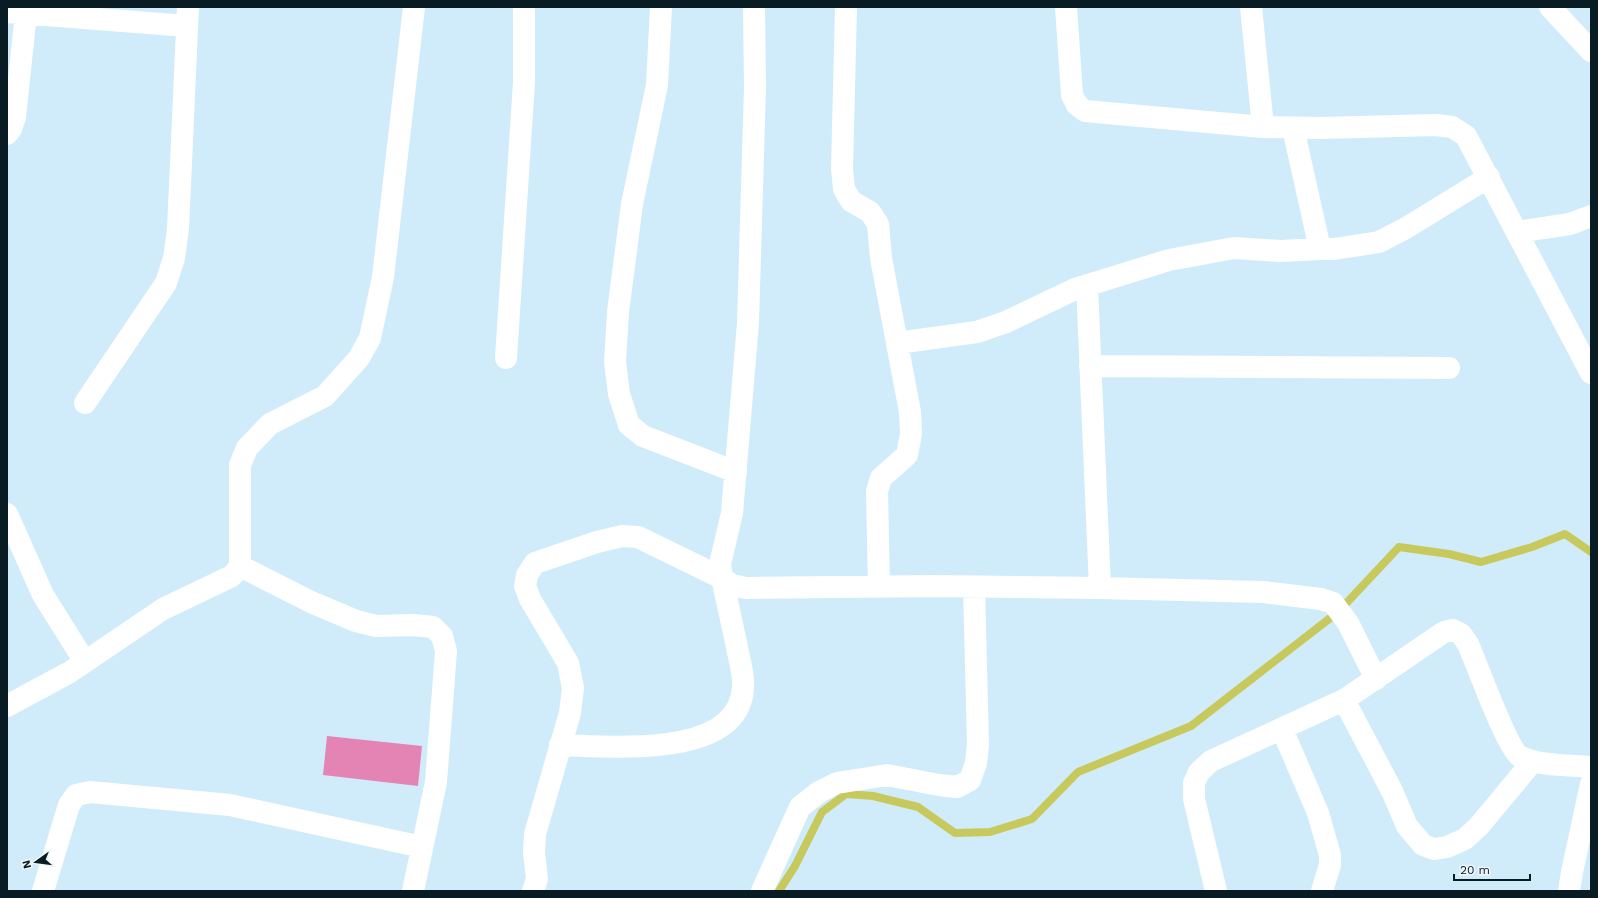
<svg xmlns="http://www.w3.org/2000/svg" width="1598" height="898" viewBox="0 0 1598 898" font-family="'Work Sans',sans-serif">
<rect width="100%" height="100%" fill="#d0ecfa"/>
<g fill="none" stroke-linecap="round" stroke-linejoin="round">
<path stroke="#c8c95d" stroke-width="8" d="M779 891 795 866 822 812 846 794 873 796 918 807 955 833 990 832 1032 819 1078 772 1191 726 1338 612 1399 547 1449 554 1481 562 1532 547 1565 534 1591 552"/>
</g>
<path fill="#e484b5" d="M327 736 422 746 418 786 323 775Z"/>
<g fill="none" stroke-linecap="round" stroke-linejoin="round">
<path stroke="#fff" stroke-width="22" d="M661 7 657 85 632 204 618 312 615 362 619 394 629 425 643 436 736 472
M754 7 755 87 748 323 732 513 720 564 722 578 732 585 746 588 935 586 1100 588 1263 592 1321 599 1333 603 1348 623 1376 679
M846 7 842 169 844 189 851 201 870 212 878 224 881 258 910 412 911 434 907 455 881 478 877 491 879 587
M1066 7 1072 95 1077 105 1085 111 1263 127 1320 128 1436 125 1452 127 1466 136 1591 373
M1251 7 1263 127
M1550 7 1591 51
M7 12 187 26
M1293 128 1320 249
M7 134 11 129 15 117 26 13
M1517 232 1570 224 1591 216
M1087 285 1100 588
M897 343 977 332 1006 322 1075 289 1169 260 1234 248 1280 251 1320 249H1334L1379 242 1406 228 1489 177
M506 358 524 82V7
M1090 366 1449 368
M85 403 166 283 174 258 178 229 188 7
M7 514 43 595 85 662
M240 566 311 602 356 621 376 626 413 625 433 627 442 636 446 651 436 782 413 891
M1344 700 1392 791 1407 826 1423 845 1434 849 1447 847 1465 839 1479 826 1533 761
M7 706 70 672 163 609 232 576 240 566V465L247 448 270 424 325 396 359 358 370 338 383 277 414 7
M1282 729 1318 813 1330 855V865L1322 891
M43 891 69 805 76 795 90 792 230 805 422 847
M533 891 537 879 534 853 535 834 570 713 573 688 568 663 530 599 525 586 527 575 535 563 597 542 622 536 638 537 722 578C727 601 732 624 737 647 739 659 744 674 743 686 741 760 611 746 560 745
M762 891 800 807 819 792 837 783 887 775 939 785 957 787 970 780 976 763 978 745 974 587
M1216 891 1194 799V783L1199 772 1211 761 1344 700 1444 632 1453 630 1461 634 1468 644C1476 662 1508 751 1521 757 1540 766 1570 765 1591 767
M1569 891 1572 872 1591 784"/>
</g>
<rect width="1598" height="898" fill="none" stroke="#091c24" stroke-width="16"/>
<g transform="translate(36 862) rotate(256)" stroke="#edf6fa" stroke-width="3" paint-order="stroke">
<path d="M0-3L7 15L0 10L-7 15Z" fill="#091c24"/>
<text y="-6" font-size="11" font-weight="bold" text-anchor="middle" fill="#091c24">N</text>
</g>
<path d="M1454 874v6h76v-6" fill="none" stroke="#091c24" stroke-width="2"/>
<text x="1460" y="874" font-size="12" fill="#091c24" stroke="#edf6fa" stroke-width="3" paint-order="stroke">20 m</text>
</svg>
